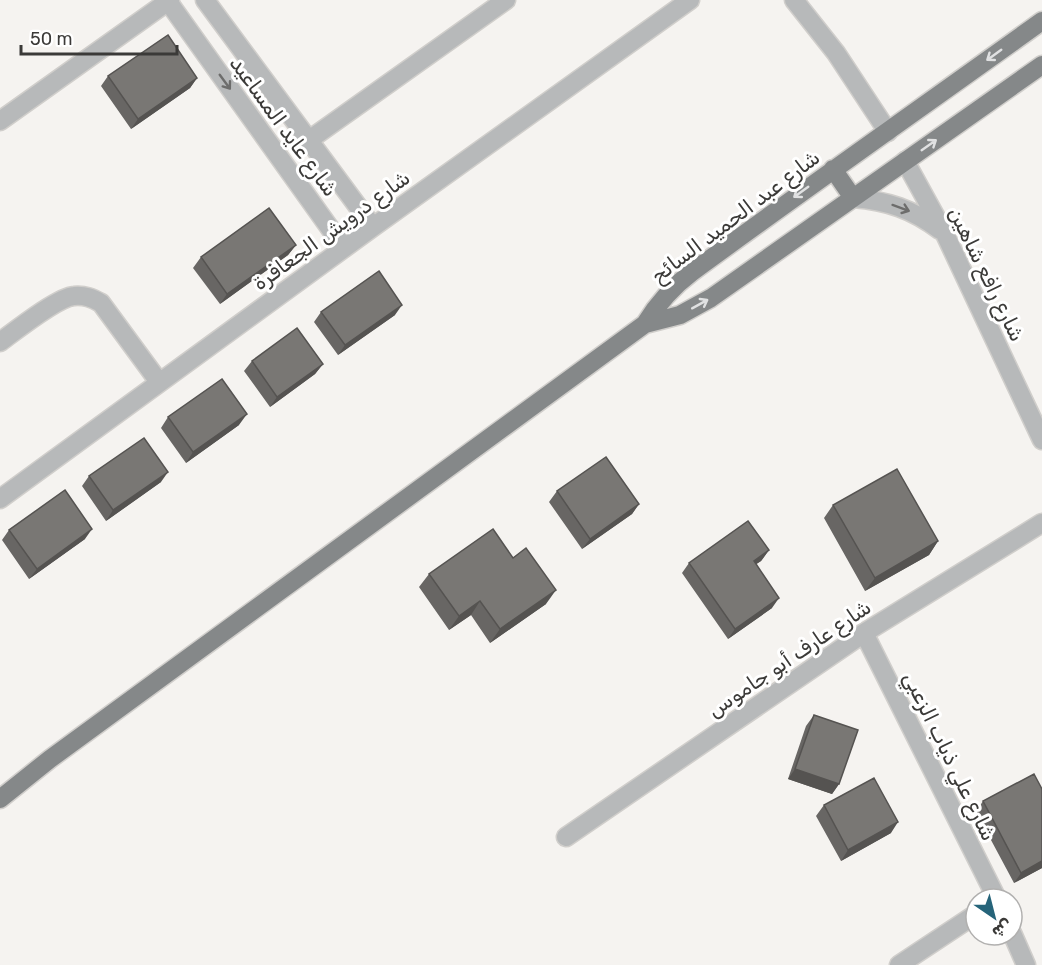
<svg xmlns="http://www.w3.org/2000/svg" width="1042" height="965" viewBox="0 0 1042 965" font-family="Rubik,Vazirmatn,sans-serif">
<rect width="100%" height="100%" fill="#f5f3f0"/>
<g fill="none" stroke-linecap="round" stroke-linejoin="round">
<g stroke="#d0cecb" stroke-width="21">
<path id="minor" d="M167 0 344 248
M205 0 373 227
M794 0 836 53 888 132
M0 121 170 0
M309 140 506 0
M905 161 944 232 1042 440
M853 198C888 201 912 209 940 230
M0 342C15 331 58 297 74 296 85 295 92 298 101 303L159 382
M0 499 373 227 690 0
M864 633 997 899
M566 837 864 633 1042 523
M1012 933 1026 965
M899 965 976 914"/>
</g>
<g stroke="#d0cecb" stroke-width="21">
<path id="major" d="M833 169 853 198
M645 324 680 315 711 298 1042 65
M0 799 50 759 645 324C658 303 672 287 692 272 808 187 925 105 1042 21"/>
</g>
<use href="#minor" stroke="#b7b9ba" stroke-width="18"/>
<use href="#major" stroke="#858889" stroke-width="18"/>
</g>
<path fill="#686664" d="M108 76 197 78 190 88 131 129 101 86Z
M296 245 288 255 220 304 193 268 201 257Z
M321 312 395 315 338 355 314 322Z
M252 361 323 364 315 374 270 407 244 371Z
M168 417 239 425 186 463 161 428Z
M89 476 161 482 106 521 82 486Z
M557 491 639 504 632 514 582 549 549 502Z
M833 505 938 541 929 555 865 591 824 518Z
M9 530 85 539 29 579 2 540Z
M769 550 761 561 756 564 772 608 728 639 682 573 689 563Z
M429 574 546 604 490 643 471 615 449 630 419 587Z
M814 715 839 784 832 794 788 779 806 726Z
M1042 789V868L1014 883 976 812 983 801Z
M824 805 891 833 841 861 816 816Z"/>
<path fill="#555351" d="M197 78 190 88 131 129 138 119Z
M296 245 288 255 220 304 227 294Z
M402 305 395 315 338 355 345 345Z
M323 364 315 374 270 407 277 397Z
M247 414 239 425 186 463 193 452Z
M168 472 161 482 106 521 113 510Z
M639 504 632 514 582 549 590 539Z
M92 529 85 539 29 579 37 569Z
M938 541 929 555 865 591 875 578Z
M769 550 761 561 746 571 754 561Z
M556 590 546 604 490 643 500 629Z
M779 598 772 608 728 639 735 629Z
M480 601 471 615 449 630 459 616Z
M795 769 839 784 832 794 788 779Z
M898 822 891 833 841 861 848 850Z
M1042 861V868L1014 883 1021 873Z"/>
<path fill="#797774" stroke="#555351" stroke-width="1.5" d="M168 35 197 78 138 119 108 76Z
M269 208 296 245 227 294 201 257Z
M379 271 402 305 345 345 321 312Z
M297 328 323 364 277 397 252 361Z
M222 379 247 414 193 452 168 417Z
M144 438 168 472 113 510 89 476Z
M606 457 639 504 590 539 557 491Z
M897 469 938 541 875 578 833 505Z
M65 490 92 529 37 569 9 530Z
M748 521 769 550 754 561 779 598 735 629 689 563Z
M493 529 513 558 526 548 556 590 500 629 480 601 459 616 429 574Z
M814 715 858 730 839 784 795 769Z
M1034 774 1042 789V861L1021 873 983 801Z
M874 778 898 822 848 850 824 805Z"/>
<defs><path id="oneway-shaft" d="M-6 0H5M1.5-3L5.5 0L1.5 3" fill="none" stroke-width="1.6" stroke-linecap="round" stroke-linejoin="round" transform="scale(1.5)"/></defs>
<g stroke="#e0e1e2">
<use href="#oneway-shaft" transform="translate(994 55) rotate(144)"/>
<use href="#oneway-shaft" transform="translate(929 145) rotate(-35)"/>
<use href="#oneway-shaft" transform="translate(801 192) rotate(144)"/>
<use href="#oneway-shaft" transform="translate(700 304) rotate(-29)"/>
</g>
<g stroke="#6d6d6c">
<use href="#oneway-shaft" transform="translate(225 82) rotate(54)"/>
<use href="#oneway-shaft" transform="translate(901 208) rotate(20)"/>
</g>
<g text-anchor="middle" dominant-baseline="central" stroke-width="6" stroke-linejoin="round" paint-order="stroke">
<g font-size="21" fill="#3b3a38" stroke="#fff">
<text transform="translate(284 126) rotate(54)">شارع عايد المساعيد</text>
<text transform="translate(735 216) rotate(-37)">شارع عبد الحميد السائح</text>
<text transform="translate(331 230) rotate(-36)">شارع درويش الجعافرة</text>
<text transform="translate(987 274) rotate(64)">شارع رافع شاهين</text>
<text transform="translate(789 658) rotate(-34)">شارع عارف أبو جاموس</text>
<text transform="translate(950 756) rotate(64)">شارع علي ذياب الزعبي</text>
</g>
</g>
<g transform="translate(994 917) rotate(145)"><circle r="28" fill="#ffffff" stroke="#b1b0af" stroke-width="1.5"/>
<path d="M0-4.5L10 22L0 15L-10 22Z" fill="#26647a"/>
<text y="-9" font-size="16" font-weight="bold" text-anchor="middle" fill="#3b3a38">ش</text>
</g>
<path d="M21 45v9h156v-9" fill="none" stroke="#3b3a38" stroke-width="3"/>
<text x="30" y="45" font-size="18" fill="#3b3a38" stroke="#ffffff" stroke-width="4.5" paint-order="stroke">50 m</text>
</svg>
